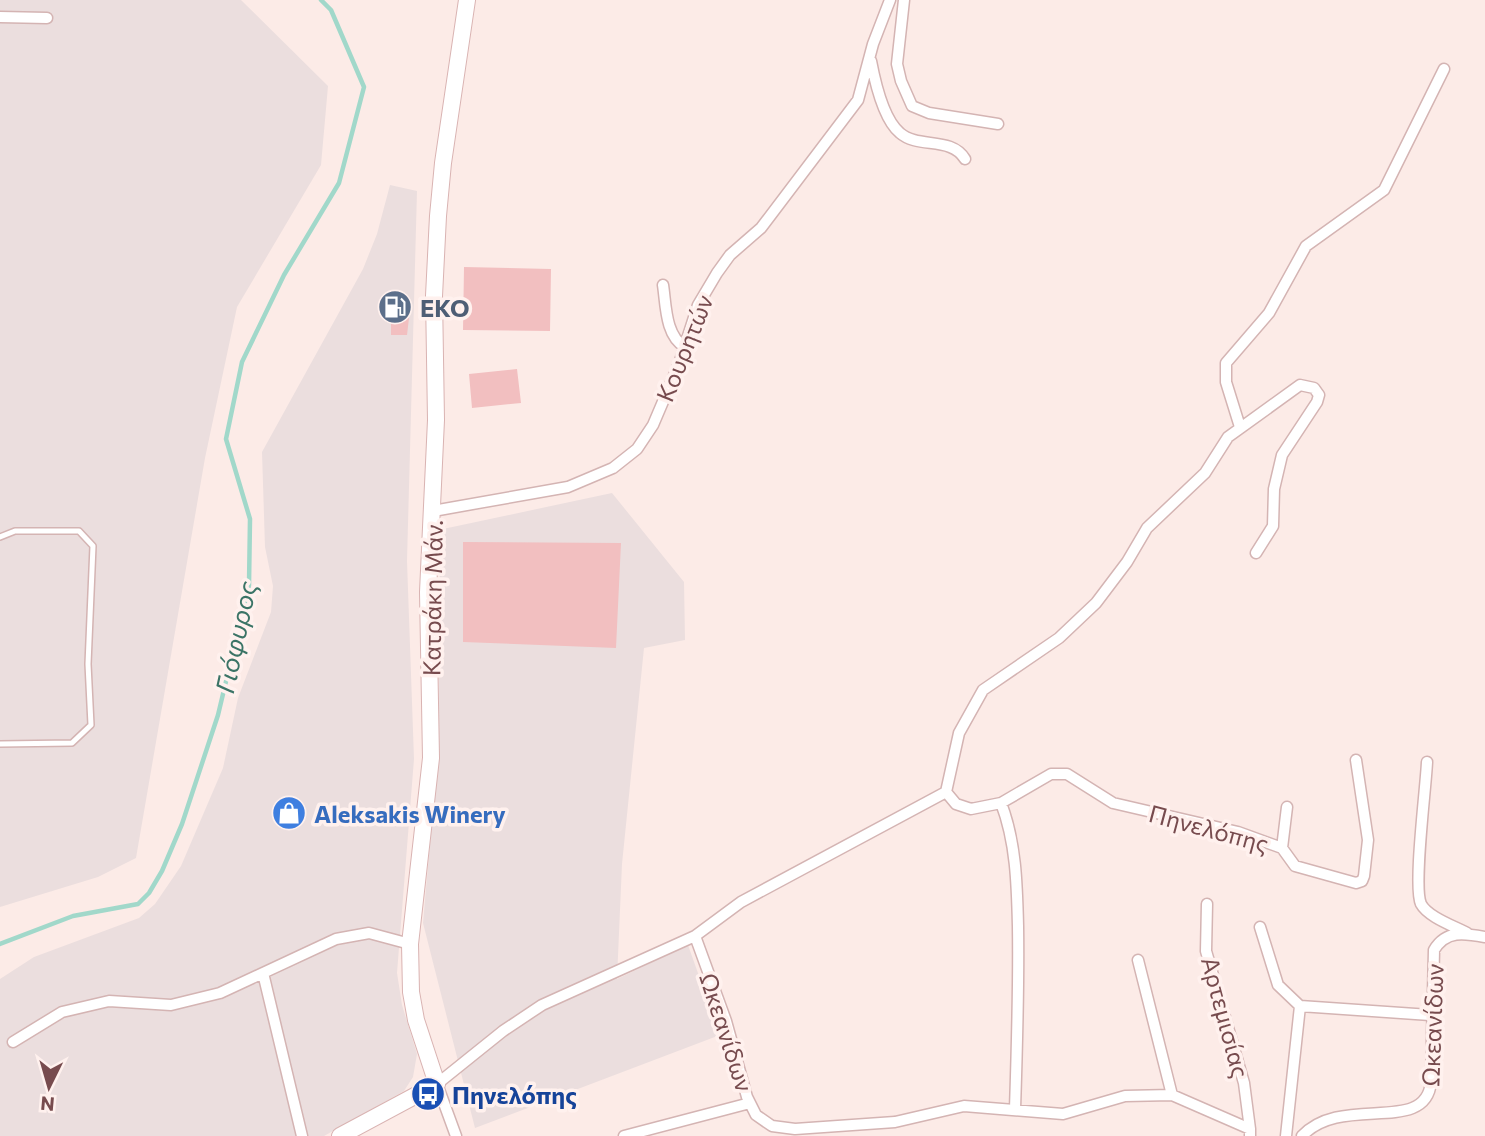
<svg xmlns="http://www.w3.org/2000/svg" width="1485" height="1136" viewBox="0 0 1485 1136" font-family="Commissioner,sans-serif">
<rect width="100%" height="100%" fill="#fcebe7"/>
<path fill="#ebdede" d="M0 0H241L328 86 321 165 237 307 205 458 136 858 98 877 0 907Z
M390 185 417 191 407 561 414 759 397 973 402 1005 417 1054 413 1077 404 1091 324 1136H0V979L34 957 139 918 155 904 181 866 223 768 238 698 271 612 273 586 265 547 262 452 363 269 377 234Z
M612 493 684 582 685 640 644 648 622 864 617 979 688 945 720 1035 475 1128 423 923 438 752 440 555 443 529Z"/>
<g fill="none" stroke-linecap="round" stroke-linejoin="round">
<path stroke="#a1d8ca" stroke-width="4.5" d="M0 944 73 916 138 904 149 893 162 871 182 824 218 715 249 585 250 519 226 439 242 362 284 275 339 183 364 87 331 10 321 0"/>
</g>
<path fill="#f2bfc0" d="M464 267 551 269 550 331 463 330Z
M385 300 411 301 407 335H391V315H385Z
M517 369 521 403 472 408 469 374Z
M463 542 621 543 616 648 463 642Z"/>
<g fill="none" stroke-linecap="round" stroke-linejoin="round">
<g stroke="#d4b4b3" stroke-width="8">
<path id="lane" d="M0 537 15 531H79L93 546 88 664 91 725 72 743 0 744"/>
</g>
<g stroke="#d4b4b3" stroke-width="13">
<path id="street" d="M904 0 897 64 901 81 912 106 929 113 998 124
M0 17 47 18
M871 61C875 82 883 119 900 133 918 149 951 136 965 159
M663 285C666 304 665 336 685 347
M1240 427 1226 382V363L1269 313 1306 246 1384 190 1444 69
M433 511 568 487 613 468 637 449 653 425 679 364 698 305 717 273 730 255 761 228 858 100 873 44 890 0
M1256 553 1273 526 1274 489 1282 455 1317 402 1319 395 1314 388 1300 385 1228 437 1205 473 1147 528 1127 562 1096 603 1059 638 983 690 959 733 946 792 956 804 971 809 1001 803 1051 774H1067L1113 803 1238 832 1282 848 1295 866 1356 883 1362 881 1364 876 1368 840 1356 760
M1427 762C1426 787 1413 887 1421 904 1428 917 1454 926 1467 933
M1001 803C1016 842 1017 884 1018 926 1019 987 1017 1048 1015 1109
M1282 848 1287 807
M1207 904 1206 951 1244 1083 1250 1129
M1260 927 1278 985 1300 1006
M695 936 726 1021 747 1097 756 1115 772 1126 795 1129 895 1122 964 1106 1063 1114 1125 1096 1172 1095 1250 1129V1136
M1138 960 1172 1095
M263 973 302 1136
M13 1042 62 1012 109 1001 171 1005 220 993 336 939 369 933 410 944
M456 1136 437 1084 503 1031 542 1005 695 936 741 902 946 792
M624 1136 750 1103
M1286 1136 1300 1006 1430 1015
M1302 1136C1342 1093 1426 1136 1431 1082L1434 950C1446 930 1464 933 1485 937"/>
</g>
<g stroke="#d9b3b2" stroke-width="18">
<path id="secondary" d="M340 1136 437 1084 416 1020 411 992 410 944 431 758 428 592 436 420 434 296 438 216 443 163 467 0"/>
</g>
<use href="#lane" stroke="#fff" stroke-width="5"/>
<use href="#street" stroke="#fff" stroke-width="10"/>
<use href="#secondary" stroke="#fff" stroke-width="16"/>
</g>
<defs>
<g id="fuel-disc" transform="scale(1.75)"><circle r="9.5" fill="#5c6f8a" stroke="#fff1ee"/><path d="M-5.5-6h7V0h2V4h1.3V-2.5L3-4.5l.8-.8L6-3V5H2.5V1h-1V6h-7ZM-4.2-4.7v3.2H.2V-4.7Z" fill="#fff"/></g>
<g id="shop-disc" transform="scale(1.75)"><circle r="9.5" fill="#3f7fe0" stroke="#fff1ee"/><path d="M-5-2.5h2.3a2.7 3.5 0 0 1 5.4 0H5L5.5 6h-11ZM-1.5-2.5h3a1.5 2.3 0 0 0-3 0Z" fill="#fff"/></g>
<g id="bus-disc" transform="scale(1.75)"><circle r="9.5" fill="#1a4fb4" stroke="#fff1ee"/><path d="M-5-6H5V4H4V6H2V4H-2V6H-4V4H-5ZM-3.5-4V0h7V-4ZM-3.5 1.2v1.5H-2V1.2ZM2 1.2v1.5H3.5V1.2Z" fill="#fff"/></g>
</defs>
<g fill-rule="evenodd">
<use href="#fuel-disc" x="395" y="307"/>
<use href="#shop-disc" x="289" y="813"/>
<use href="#bus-disc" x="428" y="1094"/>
</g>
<g text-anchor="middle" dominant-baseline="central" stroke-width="7" stroke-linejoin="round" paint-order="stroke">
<g font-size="24" font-weight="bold" fill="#4e5e75" stroke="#fff1ee" text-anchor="start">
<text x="420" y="307">EKO</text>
</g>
<g font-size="24" fill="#774b4e" stroke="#fff1ee">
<text transform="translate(684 348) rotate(-68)">Κουρητών</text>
<text transform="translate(432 598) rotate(-89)">Κατράκη Μάν.</text>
<text transform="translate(1209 828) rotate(15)">Πηνελόπης</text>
<text transform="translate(1226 1017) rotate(75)">Αρτεμισίας</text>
<text transform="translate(1432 1025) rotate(-88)">Ωκεανίδων</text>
<text transform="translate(727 1032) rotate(72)">Ωκεανίδων</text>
</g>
<g font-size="24" font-weight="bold" fill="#366cbe" stroke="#fff1ee" text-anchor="start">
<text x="314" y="813">Aleksakis Winery</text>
</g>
<g font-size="24" font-weight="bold" fill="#164399" stroke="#fff1ee" text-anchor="start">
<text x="452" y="1094">Πηνελόπης</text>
</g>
<g font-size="26" font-style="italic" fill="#3b7466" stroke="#fff1ee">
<text transform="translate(235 637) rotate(-78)">Γιόφυρος</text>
</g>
</g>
<g transform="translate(49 1087) rotate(185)" stroke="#fff1ee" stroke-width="5" paint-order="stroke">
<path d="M0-5L12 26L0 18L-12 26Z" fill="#774b4e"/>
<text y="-10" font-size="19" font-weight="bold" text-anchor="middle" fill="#774b4e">N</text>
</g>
</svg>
